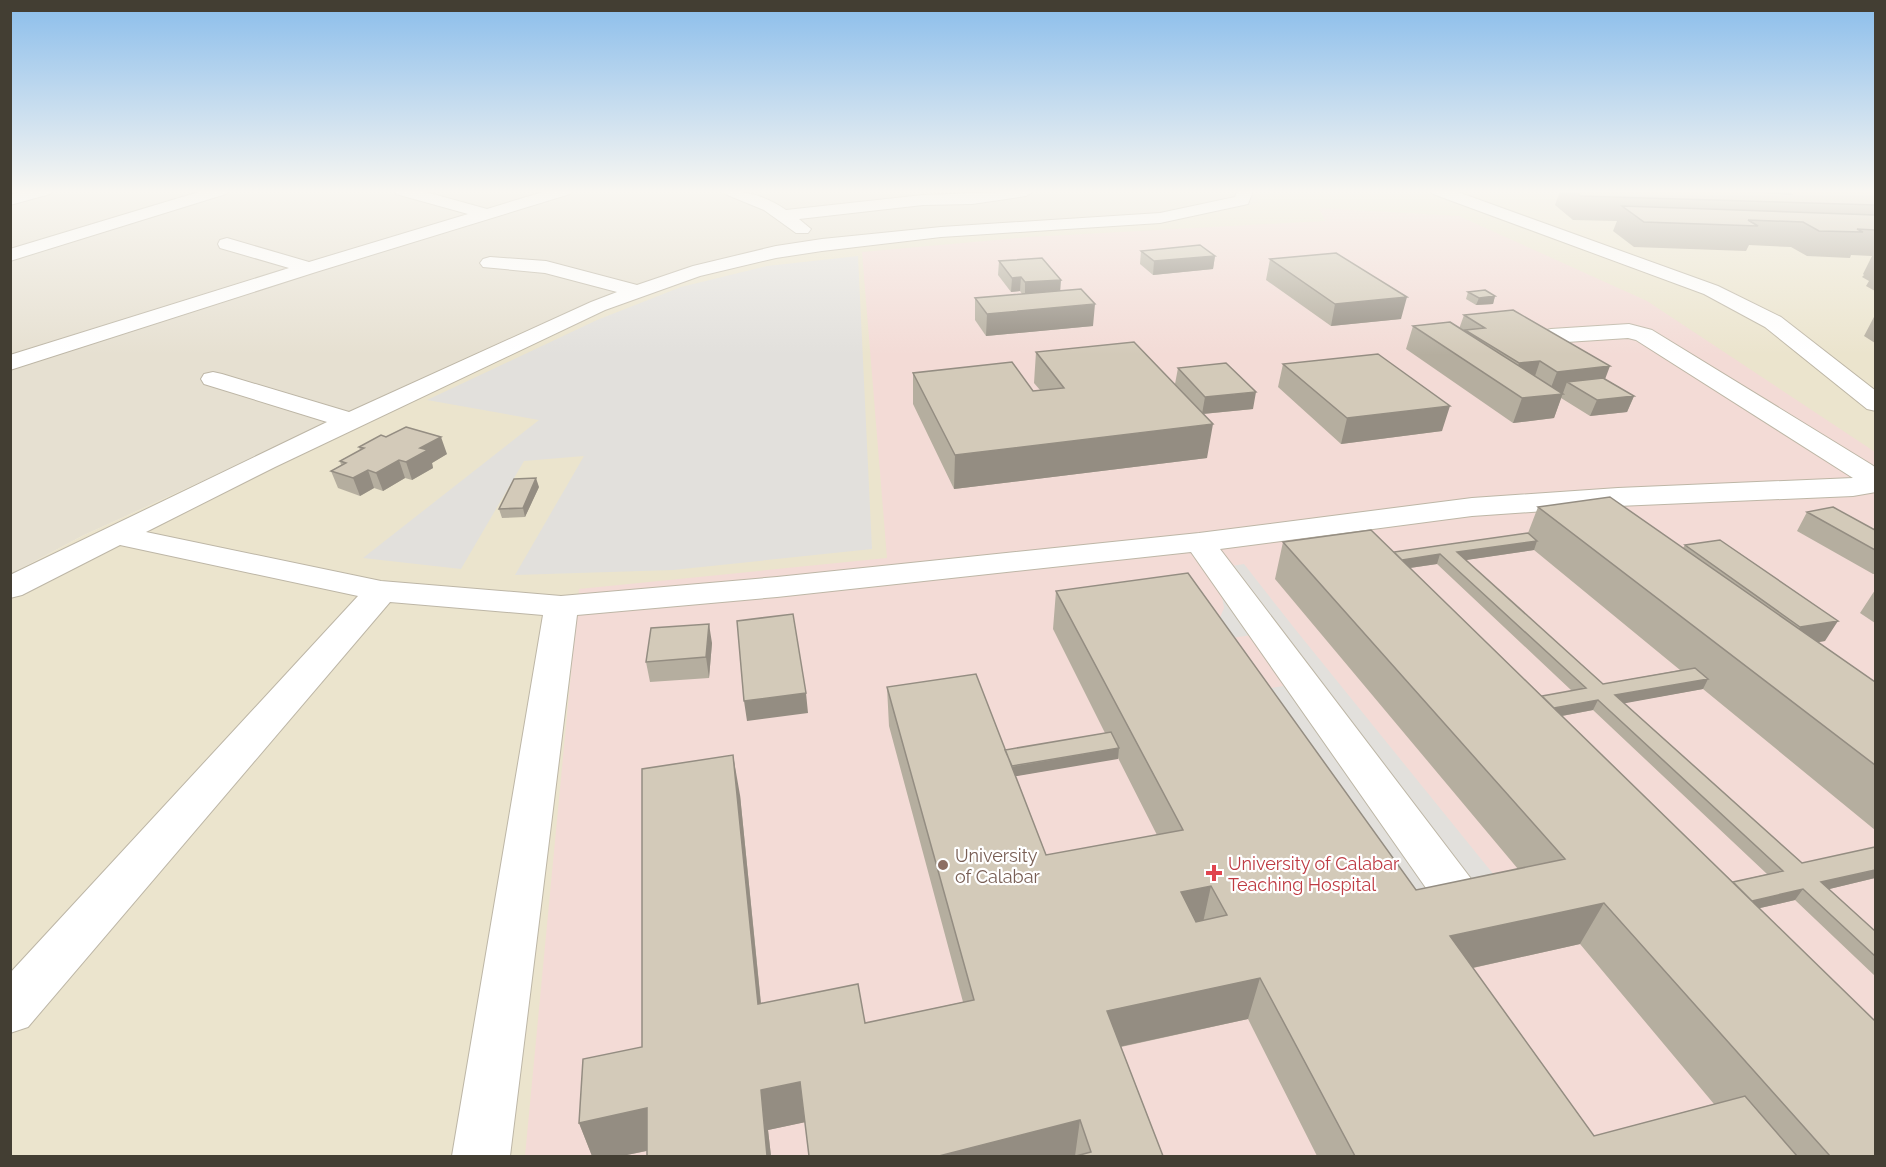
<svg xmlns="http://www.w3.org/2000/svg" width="1886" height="1167" viewBox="0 0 1886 1167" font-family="Raleway,sans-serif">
<rect width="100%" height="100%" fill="#f2eee3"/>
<path fill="#e6e0d1" d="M11 191H1256L1260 203 1168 221 938 237 626 288 82 536 11 574Z"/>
<path fill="#ebe4cd" d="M1256 191H1875V1156H11V574L82 536 626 288 725 262 938 237 1168 221 1259 203Z"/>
<path fill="#f3dbd6" d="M1319 208 1459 216 1647 301 1875 452V1156H525L579 589 887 558 862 252 1029 237 1325 221Z"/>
<path fill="#e2e0dc" d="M858 256 872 549 673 570 515 575 584 456 524 461 461 569 363 558 539 420 427 400 597 320 681 287 767 266Z
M1244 564 1295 629 1511 896 1407 919 1248 692 1289 685 1252 635 1210 641 1224 608 1221 589 1213 569Z"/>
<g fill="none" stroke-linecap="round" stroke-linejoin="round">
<g stroke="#bdb6a6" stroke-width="2">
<path id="minor" d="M24 191H52L50 194 10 205V195Z
M202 191H228L226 194 10 261V249Z
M394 191H422L487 209 546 191H572L570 194 316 272 10 370V355L289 268 220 248 218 244 220 240 227 238 309 262 468 214 396 194Z
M723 191C747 191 766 196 786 210L923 195 1034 191 1026 196 972 204 923 205 799 219 811 229 808 233H796L764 210 725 194Z
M1237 191H1253L1248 204 1160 223 941 237 822 251 776 258 700 276 605 310 275 467 146 532 381 581 561 596 777 577 1199 533 1472 498 1618 488 1853 478 1636 340 1628 338 1551 343 1543 341 1540 336 1543 331 1551 329 1629 324 1652 330 1872 465 1876 468V492L1853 496 1618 506 1472 516 1220 549 1472 880 1479 894 1472 908 1456 913 1440 908 1191 552 777 597 577 615 510 1156H452L543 615 390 602 28 1027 10 1033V973L358 596 120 545 22 595 10 598V575L327 422 204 384 201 379 204 374 213 372 222 374 349 412 591 302 617 292 545 273 483 267 480 263 483 259 490 257 546 261 637 285 693 266 776 246 822 239 941 227 1160 213 1235 197Z
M1431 191H1455L1718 286 1781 317 1876 391V411L1867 409 1765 327 1704 294 1433 194Z"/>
</g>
<use href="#minor" fill="#fff" fill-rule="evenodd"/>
</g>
<path fill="#b5ae9f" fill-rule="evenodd" d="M1560 191H1742L1779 193 1780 191H1875V291L1866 286 1869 281 1862 277 1864 275 1863 274 1872 256 1851 255 1850 258 1807 256 1791 247 1749 245 1746 251 1634 247 1613 231 1617 221 1573 220 1555 205Z
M1141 251 1215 256 1213 269 1153 275 1140 264Z
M1270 259 1401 319 1331 326 1266 280Z
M999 261 1060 291 1093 326 986 336 975 320V298L1022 294 1020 291 1011 292 998 275Z
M1468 292 1495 296 1493 304 1476 305 1466 299Z
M1464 315 1605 379 1634 396 1627 412 1590 416 1561 398 1554 418 1513 423 1406 349 1413 326 1459 329Z
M1875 315V343L1864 336Z
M1036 352 1196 407 1175 384 1178 368 1253 409 1203 414 1207 458 954 489 913 404V373L1033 391 1040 390 1034 383Z
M1283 364 1442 431 1341 444 1278 387Z
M359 447 447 454 432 463 433 468 412 480 405 478 383 491 374 488 360 496 338 488 331 471 341 465 340 461 360 450Z
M539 487 525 517 502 518 499 509Z
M1538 507 1683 548 1685 545 1825 641 1818 642 1875 682V830L1703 689 1623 703 1802 863 1875 878 1829 889 1875 931V976L1795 900 1760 908 1875 1156H1317L1248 1019 1121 1047 1163 1156H809L805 1122 768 1130 771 1156H647V1151L622 1156H592L579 1123 642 1047 740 795 761 1003 865 1023 963 1002 889 726 887 687 1005 750 1105 733 1053 629 1056 591 1416 890 1518 869 1275 579 1283 542 1394 552 1528 533ZM1534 550 1680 670 1603 684 1465 560ZM1437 564 1572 691 1542 696 1410 568ZM1593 710 1767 874 1733 882 1562 716ZM1118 758 1157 835 1046 855 1015 776ZM1580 944 1714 1104 1594 1136 1473 968Z
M1807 512 1875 530V574H1873L1797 531Z
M1875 590V623L1860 613Z
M712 643 709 678 650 682 646 662Z"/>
<path fill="#948d82" d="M1215 256 1213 269 1153 275 1154 261Z
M1021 277 1020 291 1011 292 1012 278Z
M1061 280 1060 294 1025 297V282Z
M1495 296 1493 304 1476 305 1479 298Z
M1407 297 1401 319 1331 326 1335 304Z
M1095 304 1093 326 986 336 987 314Z
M1540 361 1532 385 1511 387 1519 363Z
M1610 366 1601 390 1567 382 1554 418 1513 423 1522 398 1548 395 1557 372Z
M1256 392 1253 409 1202 414 1205 397Z
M1634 396 1627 412 1590 416 1597 400Z
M1450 406 1442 431 1341 444 1347 418Z
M1213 424 1207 458 954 489 955 455Z
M441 437 447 454 432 463 433 468 412 480 406 462 420 448Z
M399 460 405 478 383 491 376 473Z
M368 470 374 488 360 496 353 478Z
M536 478 539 487 525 517 523 508Z
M1537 541 1534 550 1453 562 1457 552Z
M1440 554 1437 564 1368 574 1371 564Z
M1838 621 1825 641 1788 647 1800 627Z
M709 624 712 643 709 678 706 657Z
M1708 679 1703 689 1610 706 1615 695Z
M806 693 808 713 747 721 744 701Z
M1598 700 1593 710 1514 725 1518 715Z
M1119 748 1118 759 999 779V769Z
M733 755 740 795 765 1045 758 1004Z
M1875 870V878L1813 893 1821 882Z
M1211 886 1202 927 1173 933 1181 892Z
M1803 889 1795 900 1703 921 1710 910Z
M1604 903 1580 944 1431 977 1450 936Z
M1260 978 1248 1019 1100 1051 1107 1011Z
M800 1082 806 1122 768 1130 771 1156H767L761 1090Z
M647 1108 660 1148 622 1156H592L579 1123Z
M1080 1120 1075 1156H939Z"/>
<path fill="#d3cab9" stroke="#948d82" stroke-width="1.5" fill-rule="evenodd" d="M1575 191H1742L1791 194 1787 191H1875V205L1581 196Z
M1622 206 1875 215V230L1857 229 1863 232 1819 231 1803 222 1748 220 1758 226 1644 222Z
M1200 245 1215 256 1154 261 1141 251Z
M1336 253 1407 297 1335 304 1270 259Z
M1042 258 1061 280 1025 282 1021 277 1012 278 999 261Z
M1081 289 1095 304 987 314 975 298Z
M1485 290 1495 296 1479 298 1468 292Z
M1513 310 1610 366 1557 372 1540 361 1519 363 1465 330 1485 328 1464 315Z
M1450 322 1563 394 1522 398 1413 326Z
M1134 342 1213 424 955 455 913 373 1012 362 1033 391 1064 388 1036 352Z
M1378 354 1450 406 1347 418 1283 364Z
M1226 363 1256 392 1205 397 1178 368Z
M1603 378 1634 396 1597 400 1567 382Z
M406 427 441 437 420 448 428 450 406 462 399 460 376 473 368 470 353 478 331 471 346 463 340 461 364 448 359 447 381 435 386 437Z
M536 478 523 508 499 509 514 479Z
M1610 497 1875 682V765L1538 507Z
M1833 507 1875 530V550L1807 512Z
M1371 530 1875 1021V1156H1830L1604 903 1450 936 1594 1136 1745 1096 1797 1156H1355L1260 978 1107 1011 1163 1156H1076L1091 1152 1080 1120 939 1156H809L800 1082 761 1090 767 1156H647V1108L579 1123 583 1059 642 1047V769L733 755 758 1004 858 984 865 1023 974 1000 887 687 976 674 1046 855 1183 830 1056 591 1188 573 1416 890 1565 859 1283 542ZM1211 886 1227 915 1196 922 1181 892Z
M1528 533 1537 541 1457 552 1603 684 1695 668 1708 679 1615 695 1802 863 1875 847V870L1821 882 1875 931V956L1803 889 1752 901 1733 882 1783 871 1598 700 1554 708 1542 696 1586 688 1440 554 1402 560 1394 552Z
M1720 540 1838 621 1800 627 1685 545Z
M793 614 806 693 744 701 737 621Z
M709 624 706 657 646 662 651 628Z
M1111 732 1119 748 1012 766 1005 750Z"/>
<linearGradient id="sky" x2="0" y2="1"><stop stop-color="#8abdeb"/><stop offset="0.54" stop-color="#f9f7f2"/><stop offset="1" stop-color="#f9f7f2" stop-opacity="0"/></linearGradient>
<rect width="1886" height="355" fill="url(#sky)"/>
<circle fill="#8d6e63" stroke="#fff" stroke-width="2" cx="943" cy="865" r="6"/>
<path fill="#e0444e" stroke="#fff" stroke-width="2" d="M1211 864h6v6h6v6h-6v6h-6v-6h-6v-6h6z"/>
<g text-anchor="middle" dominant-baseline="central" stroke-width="4.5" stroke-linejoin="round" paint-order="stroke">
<g font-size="18" fill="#785e54" stroke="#fff" text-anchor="start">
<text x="955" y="855">University<tspan x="955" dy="21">of Calabar</tspan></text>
</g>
<g font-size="18" fill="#be3a42" stroke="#fff" text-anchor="start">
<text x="1228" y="863">University of Calabar<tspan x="1228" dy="21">Teaching Hospital</tspan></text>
</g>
</g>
<rect width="1886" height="1167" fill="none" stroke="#433e33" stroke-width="24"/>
</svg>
